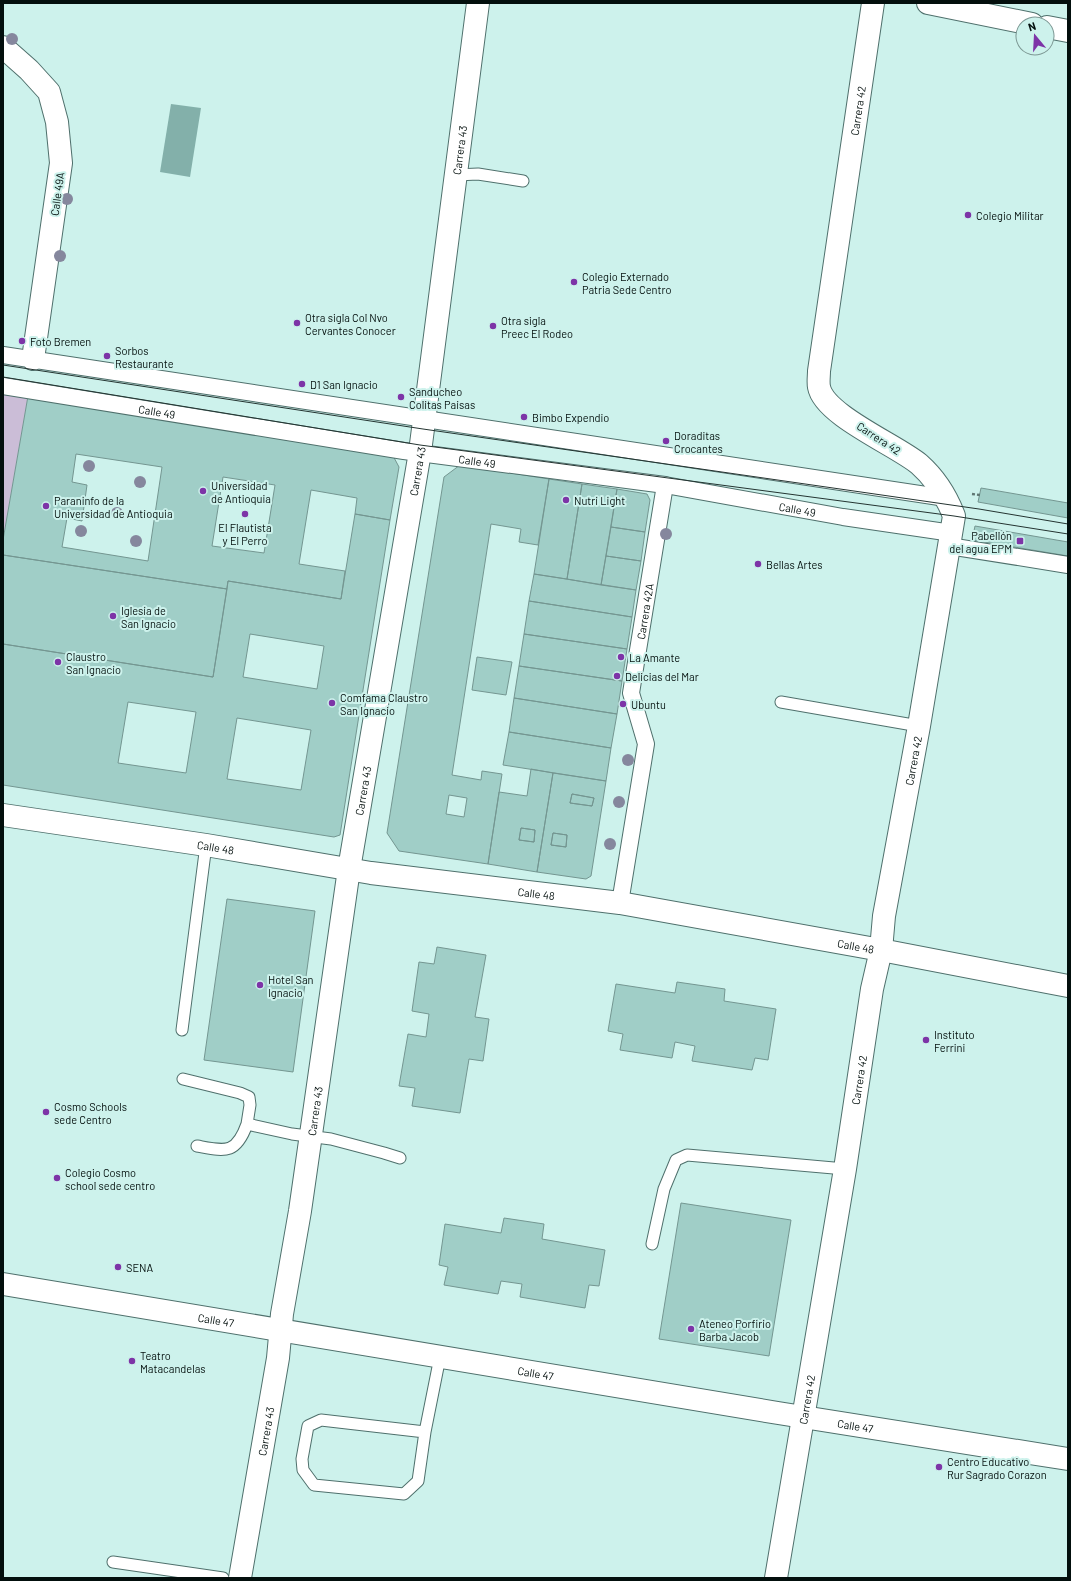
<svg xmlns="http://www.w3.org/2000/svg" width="1071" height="1581" viewBox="0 0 1071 1581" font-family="Barlow,sans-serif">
<rect width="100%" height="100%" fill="#cdf2ec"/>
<path fill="#cbbdd7" d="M3 394 28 396 3 540Z"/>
<path fill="#83b0aa" d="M171 104 201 108 190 177 160 172Z"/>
<path fill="#a0cec7" stroke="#749691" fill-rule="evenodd" d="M28 396 391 452 399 467 390 520 355 514 357 498 311 490 299 564 345 571 341 599 228 581 227 589 3 555V540ZM76 454 162 467 148 561 62 547 67 518 82 521 87 485 72 482ZM223 477 275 485 264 553 212 546Z
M460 465 549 479 538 545 519 542 521 529 491 524 452 775 481 780 482 771 502 774 488 864 399 851 387 833 444 477ZM449 795 467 798 464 817 446 814Z
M549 479 582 484 567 579 534 574Z
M582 484 617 489 601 585 567 579Z
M981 488 1068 503V518L978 502Z
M617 489 647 494 650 500 645 532 611 527Z
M355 514 390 520 340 835 334 837 3 785V644L213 677 228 581 341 599ZM250 634 324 646 317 689 243 677ZM128 702 196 712 186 773 118 763ZM237 718 311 730 301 790 227 779Z
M975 526 1068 542V556L972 540Z
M611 527 645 532 641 561 606 556Z
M3 555 227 589 213 677 3 644Z
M606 556 641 561 636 590 601 585Z
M534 574 636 590 632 617 529 601Z
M529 601 632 617 627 649 524 634Z
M524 634 627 649 622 681 519 666Z
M477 657 512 662 506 695 472 690Z
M519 666 622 681 617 714 514 698Z
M514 698 617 714 611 748 509 732Z
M509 732 611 748 606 781 503 765Z
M531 769 553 773 537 872 488 864 499 792 527 796ZM521 828 535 830 534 842 519 840Z
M553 773 606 781 591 876 586 879 537 872ZM572 794 594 798 592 806 570 803ZM553 833 567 835 566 847 551 845Z
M572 794 594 798 592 806 570 803Z
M521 828 535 830 534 842 519 840Z
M553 833 567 835 566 847 551 845Z
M227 899 315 911 293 1072 204 1060Z
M437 947 486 955 475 1017 489 1019 483 1061 469 1059 460 1113 412 1106 415 1088 399 1086 408 1034 426 1037 429 1014 412 1011 419 962 434 964Z
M677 982 725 989 724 1001 776 1009 768 1060 755 1058 752 1070 692 1061 695 1046 675 1042 672 1058 620 1050 623 1034 608 1031 616 984 675 993Z
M681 1203 791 1220 769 1356 659 1339Z
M504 1218 544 1224 542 1239 605 1250 599 1286 589 1285 585 1308 520 1297 522 1284 501 1281 498 1294 444 1285 448 1267 439 1265 445 1224 501 1233Z"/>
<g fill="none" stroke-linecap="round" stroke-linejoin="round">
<g stroke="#4f706c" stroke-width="13">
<path id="service" d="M456 175 478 174 523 181
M781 702 919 726
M182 1030 206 845
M183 1079 240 1093 249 1097 250 1105 247 1124
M197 1146C225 1151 236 1155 247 1124L292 1134 331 1139 384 1153 400 1158
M652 1244 664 1189 676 1160 687 1155 845 1169
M425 1432 321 1420 308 1426 302 1459 303 1470 314 1485 404 1494 418 1481 425 1432 440 1357
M113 1562 223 1578"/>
</g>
<g stroke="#4f706c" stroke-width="18">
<g id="pedestrian">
<path d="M3 355 946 498"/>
<path id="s1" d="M3 386 404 451 665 485 843 517 952 533"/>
<path d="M949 546 1068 565"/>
<path id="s2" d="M620 903 646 744 631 693 665 485"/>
</g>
</g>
<g stroke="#4f706c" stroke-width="24">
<g id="minor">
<path d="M3 47 29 70 49 92 57 122 61 163 33 359"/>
<path id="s3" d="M776 1578 845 1169 872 989 881 950 884 916 919 726 954 516C946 495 936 479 919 464 896 445 824 415 819 387 818 382 819 376 819 371L873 3"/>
</g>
</g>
<g stroke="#4f706c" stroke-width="24">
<g id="tertiary">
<path id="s4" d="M3 815 206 845 371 873 620 903 881 950 1068 986"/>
<path id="s5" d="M3 1284 778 1413 1068 1459"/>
</g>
</g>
<g stroke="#4f706c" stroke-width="24">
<g id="secondary">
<path d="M928 3 1032 24"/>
<path d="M1047 27 1068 31"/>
<path id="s6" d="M240 1578 278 1358 282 1314 300 1211 349 869 420 452 478 3"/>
</g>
</g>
<path stroke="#607874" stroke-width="2.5" stroke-dasharray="3 2" stroke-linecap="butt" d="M972 494 980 495"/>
<use href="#service" stroke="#fff" stroke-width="11"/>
<use href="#pedestrian" stroke="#fff" stroke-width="16"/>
<use href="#minor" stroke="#fff" stroke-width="22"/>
<use href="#tertiary" stroke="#fff" stroke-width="22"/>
<use href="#secondary" stroke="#fff" stroke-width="22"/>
<path stroke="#243431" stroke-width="1" d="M3 365 423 429 979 509 1068 524
M3 377 420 445 954 516 1068 534"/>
</g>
<g fill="#85879d">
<circle cx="12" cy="39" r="6"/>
<circle cx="67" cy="199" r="6"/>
<circle cx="60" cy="256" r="6"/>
<circle cx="89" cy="466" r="6"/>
<circle cx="140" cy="482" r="6"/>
<circle cx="117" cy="513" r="6"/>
<circle cx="81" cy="531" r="6"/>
<circle cx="666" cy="534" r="6"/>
<circle cx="136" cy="541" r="6"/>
<circle cx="628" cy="760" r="6"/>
<circle cx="619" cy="802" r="6"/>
<circle cx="610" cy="844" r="6"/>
</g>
<g fill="#7d34a7" stroke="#cdf2ec" stroke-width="1.5">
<circle cx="968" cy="215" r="4"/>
<circle cx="574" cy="282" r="4"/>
<circle cx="297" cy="323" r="4"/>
<circle cx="493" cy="326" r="4"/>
<circle cx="22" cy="341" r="4"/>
<circle cx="107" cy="356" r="4"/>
<circle cx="302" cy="384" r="4"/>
<circle cx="401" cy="397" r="4"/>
<circle cx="524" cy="417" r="4"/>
<circle cx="666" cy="441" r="4"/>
<circle cx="203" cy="491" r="4"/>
<circle cx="566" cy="500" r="4"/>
<circle cx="46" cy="506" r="4"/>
<circle cx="245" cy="514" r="4"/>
<rect x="1016" y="537" width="8" height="8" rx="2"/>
<circle cx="758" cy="564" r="4"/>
<circle cx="113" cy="616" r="4"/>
<circle cx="621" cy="657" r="4"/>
<circle cx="58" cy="662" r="4"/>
<circle cx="617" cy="676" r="4"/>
<circle cx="332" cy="703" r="4"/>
<circle cx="623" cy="704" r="4"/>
<circle cx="260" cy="985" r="4"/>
<circle cx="926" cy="1040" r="4"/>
<circle cx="46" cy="1112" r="4"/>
<circle cx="57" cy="1178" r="4"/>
<circle cx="118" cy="1267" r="4"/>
<circle cx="691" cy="1329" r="4"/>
<circle cx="132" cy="1361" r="4"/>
<circle cx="939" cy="1467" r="4"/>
</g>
<g text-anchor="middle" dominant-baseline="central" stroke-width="4" stroke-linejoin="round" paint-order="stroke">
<g font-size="11" fill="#030f0d" stroke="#cdf2ec">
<text stroke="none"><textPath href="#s3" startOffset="1548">Carrera 42</textPath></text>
<text stroke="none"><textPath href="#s6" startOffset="1445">Carrera 43</textPath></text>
<text transform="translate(57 194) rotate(-82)">Calle 49A</text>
<text stroke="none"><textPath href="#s1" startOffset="156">Calle 49</textPath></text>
<text transform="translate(879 438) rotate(33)">Carrera 42</text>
<text stroke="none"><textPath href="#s1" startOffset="480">Calle 49</textPath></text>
<text stroke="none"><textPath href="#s6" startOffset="1121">Carrera 43</textPath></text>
<text stroke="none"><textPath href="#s1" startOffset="804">Calle 49</textPath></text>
<text stroke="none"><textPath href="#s2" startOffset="297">Carrera 42A</textPath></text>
<text stroke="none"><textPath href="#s3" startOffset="829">Carrera 42</textPath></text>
<text stroke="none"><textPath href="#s6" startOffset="797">Carrera 43</textPath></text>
<text stroke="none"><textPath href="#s4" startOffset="215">Calle 48</textPath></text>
<text stroke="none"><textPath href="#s4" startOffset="539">Calle 48</textPath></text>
<text stroke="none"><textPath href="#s4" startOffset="863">Calle 48</textPath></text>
<text stroke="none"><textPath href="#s3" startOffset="505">Carrera 42</textPath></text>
<text stroke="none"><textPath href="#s6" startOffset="473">Carrera 43</textPath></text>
<text stroke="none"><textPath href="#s5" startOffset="216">Calle 47</textPath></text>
<text stroke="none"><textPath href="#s5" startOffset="540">Calle 47</textPath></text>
<text stroke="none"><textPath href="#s3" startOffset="181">Carrera 42</textPath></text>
<text stroke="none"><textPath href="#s5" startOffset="864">Calle 47</textPath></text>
<text stroke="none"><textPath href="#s6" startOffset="149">Carrera 43</textPath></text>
</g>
<g font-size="11" fill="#030f0d" stroke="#cdf2ec" text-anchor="start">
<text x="976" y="215">Colegio Militar</text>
<text x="582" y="276">Colegio Externado<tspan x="582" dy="13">Patria Sede Centro</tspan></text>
<text x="305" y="317">Otra sigla Col Nvo<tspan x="305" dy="13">Cervantes Conocer</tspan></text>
<text x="501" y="320">Otra sigla<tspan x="501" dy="13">Preec El Rodeo</tspan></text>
<text x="30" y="341">Foto Bremen</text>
<text x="115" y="350">Sorbos<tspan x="115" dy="13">Restaurante</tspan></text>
<text x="310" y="384">D1 San Ignacio</text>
<text x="409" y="391">Sanducheo<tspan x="409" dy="13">Colitas Paisas</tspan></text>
<text x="532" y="417">Bimbo Expendio</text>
<text x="674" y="435">Doraditas<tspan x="674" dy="13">Crocantes</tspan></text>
<text x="211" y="485">Universidad<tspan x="211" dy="13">de Antioquia</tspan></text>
<text x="54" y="500">Paraninfo de la<tspan x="54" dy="13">Universidad de Antioquia</tspan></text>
<text x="574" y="500">Nutri Light</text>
<text x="245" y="527" text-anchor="middle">El Flautista<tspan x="245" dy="13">y El Perro</tspan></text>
<text x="1012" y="535" text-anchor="end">Pabellón<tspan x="1012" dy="13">del agua EPM</tspan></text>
<text x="766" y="564">Bellas Artes</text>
<text x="121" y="610">Iglesia de<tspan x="121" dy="13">San Ignacio</tspan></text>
<text x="66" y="656">Claustro<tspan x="66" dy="13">San Ignacio</tspan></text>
<text x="629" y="657">La Amante</text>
<text x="625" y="676">Delicias del Mar</text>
<text x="340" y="697">Comfama Claustro<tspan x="340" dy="13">San Ignacio</tspan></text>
<text x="631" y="704">Ubuntu</text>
<text x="268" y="979">Hotel San<tspan x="268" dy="13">Ignacio</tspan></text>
<text x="934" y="1034">Instituto<tspan x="934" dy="13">Ferrini</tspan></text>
<text x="54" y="1106">Cosmo Schools<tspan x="54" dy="13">sede Centro</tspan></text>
<text x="65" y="1172">Colegio Cosmo<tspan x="65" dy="13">school sede centro</tspan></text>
<text x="126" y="1267">SENA</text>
<text x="699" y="1323">Ateneo Porfirio<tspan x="699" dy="13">Barba Jacob</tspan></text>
<text x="140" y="1355">Teatro<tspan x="140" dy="13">Matacandelas</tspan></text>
<text x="947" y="1461">Centro Educativo<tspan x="947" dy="13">Rur Sagrado Corazon</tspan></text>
</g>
</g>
<rect width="1071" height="1581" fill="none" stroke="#030f0d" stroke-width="8"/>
<g transform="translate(1035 36) rotate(342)"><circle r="19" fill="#cdf2ec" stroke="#7c9793"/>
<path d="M0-3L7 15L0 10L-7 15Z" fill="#7d34a7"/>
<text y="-6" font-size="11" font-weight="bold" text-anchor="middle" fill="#030f0d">N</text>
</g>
</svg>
